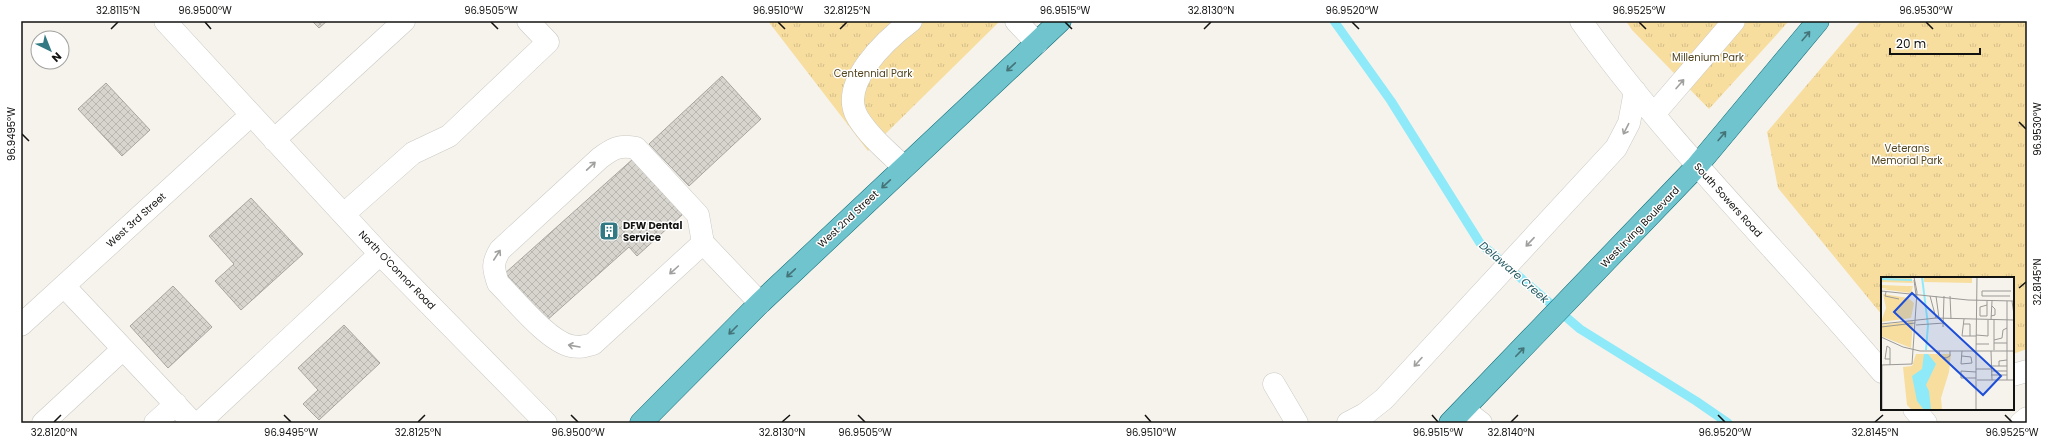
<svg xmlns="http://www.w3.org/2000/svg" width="2048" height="444" viewBox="0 0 2048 444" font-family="Poppins,sans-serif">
<defs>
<pattern id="park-tufts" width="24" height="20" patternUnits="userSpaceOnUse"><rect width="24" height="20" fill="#f7de9f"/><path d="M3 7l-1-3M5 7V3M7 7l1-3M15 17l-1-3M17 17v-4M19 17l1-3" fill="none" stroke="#d3bd88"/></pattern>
<pattern id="building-cross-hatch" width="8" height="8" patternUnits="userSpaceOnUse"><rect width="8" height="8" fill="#d8d5cf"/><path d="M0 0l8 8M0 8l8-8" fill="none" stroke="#b8b6b1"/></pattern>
</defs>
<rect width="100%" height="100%" fill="#f6f3ed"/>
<path fill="url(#park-tufts)" d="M768 21H1000L868 151Z
M1626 21H1789L1709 109 1632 30Z
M1861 21H2027V349L2013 354V278H1882V315L1778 188 1767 132Z"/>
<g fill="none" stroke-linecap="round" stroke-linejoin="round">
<path stroke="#8eeaf9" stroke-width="9" d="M1334 21 1391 101 1480 243 1580 329 1696 401 1728 423"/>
</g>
<path fill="url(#building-cross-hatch)" stroke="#a8a5a0" d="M312 21H327L319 28Z
M722 76 761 119 689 186 649 144Z
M106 83 150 130 122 156 78 109Z
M634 158 683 214 637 256 629 247 545 322 503 275Z
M251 198 303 254 241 310 215 281 234 264 209 236Z
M173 286 212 327 168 368 130 326Z
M344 325 380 363 319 420 303 404 318 390 298 368Z"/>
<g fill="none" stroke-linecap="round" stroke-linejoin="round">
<g stroke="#cbc9c3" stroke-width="23">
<path id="minor" d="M165 21 380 254 546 423
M1016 21 1037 43
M1581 21C1671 147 1782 254 1882 372
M1654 114 1734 21
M274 140 404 21
M904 167C888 152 869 136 858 118 837 84 887 39 911 21
M344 214 413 153 449 136 548 42 528 21
M703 243 593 344C586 346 579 348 571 346 548 341 516 301 498 283 493 268 492 263 500 250L600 158C612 149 620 144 636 148L698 215 703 243 760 303
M64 286 193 423
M21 325 251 115
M2013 375 2027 371
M1274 384 1297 423
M1914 409 1926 423
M1464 410 1481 423
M43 423 123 349
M155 423 176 404
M199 423 380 254
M1348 423 1365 414 1384 399 1616 148 1629 123 1635 91
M2021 423 2027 418"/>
</g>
<g stroke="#106c77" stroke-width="23">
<path id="major" d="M641 423 760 303 1060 21
M1450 423 1697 166 1818 21"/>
</g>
<use href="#minor" stroke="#fff" stroke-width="22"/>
<use href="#major" stroke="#6fc4ce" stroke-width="22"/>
</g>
<defs><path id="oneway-shaft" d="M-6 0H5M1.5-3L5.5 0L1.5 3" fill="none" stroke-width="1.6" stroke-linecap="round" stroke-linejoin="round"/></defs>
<g stroke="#457478">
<use href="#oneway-shaft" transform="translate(1806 36) rotate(-50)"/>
<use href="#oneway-shaft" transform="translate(1011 67) rotate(137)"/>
<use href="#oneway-shaft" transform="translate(1722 136) rotate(-50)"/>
<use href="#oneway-shaft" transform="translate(886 184) rotate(137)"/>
<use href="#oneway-shaft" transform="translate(791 273) rotate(137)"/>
<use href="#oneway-shaft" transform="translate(733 330) rotate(135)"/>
<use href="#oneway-shaft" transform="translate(1520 352) rotate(-46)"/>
</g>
<g stroke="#a0a09f">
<use href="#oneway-shaft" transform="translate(1680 84) rotate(-49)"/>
<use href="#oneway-shaft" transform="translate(1626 129) rotate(117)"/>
<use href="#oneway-shaft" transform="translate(591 166) rotate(-43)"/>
<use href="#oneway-shaft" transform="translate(1530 242) rotate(133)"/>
<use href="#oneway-shaft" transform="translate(497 255) rotate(-57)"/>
<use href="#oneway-shaft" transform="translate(674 270) rotate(138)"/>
<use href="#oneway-shaft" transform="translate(574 346) rotate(-170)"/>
<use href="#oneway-shaft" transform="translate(1418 362) rotate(132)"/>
</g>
<path fill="none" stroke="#121210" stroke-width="1.5" d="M205 22 211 29M491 22 498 29M778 22 785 29M1065 22 1072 29M1352 22 1359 29M1639 22 1646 29M1926 22 1933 29M111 29 118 22M840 29 847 22M1204 29 1211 22M2019 122 2026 129M22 134 29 141M2019 288 2026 282M284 415 291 422M571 415 578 422M858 415 865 422M1145 415 1151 422M1432 415 1438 422M1718 415 1725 422M2005 415 2012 422M54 422 61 415M418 422 425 415M782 422 790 415M1511 422 1518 415M1875 422 1883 415"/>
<defs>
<g id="building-square" transform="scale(1)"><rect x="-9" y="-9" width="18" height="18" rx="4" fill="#327984" stroke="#fff"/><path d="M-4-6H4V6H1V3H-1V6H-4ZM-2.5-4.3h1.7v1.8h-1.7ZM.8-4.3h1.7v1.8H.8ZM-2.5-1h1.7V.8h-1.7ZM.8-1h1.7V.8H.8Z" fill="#fff"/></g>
</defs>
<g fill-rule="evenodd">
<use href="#building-square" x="609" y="231"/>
</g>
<g text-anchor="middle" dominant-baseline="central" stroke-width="3" stroke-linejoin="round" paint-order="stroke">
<g font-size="10" fill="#534520" stroke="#fff">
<text x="1708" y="57">Millenium Park</text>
<text x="873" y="73">Centennial Park</text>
<text x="1907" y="148">Veterans<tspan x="1907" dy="12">Memorial Park</tspan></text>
</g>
<g font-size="10" fill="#121210" stroke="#fff">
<text transform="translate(1728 200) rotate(48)">South Sowers Road</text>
<text transform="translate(848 219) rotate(-43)">West 2nd Street</text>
<text transform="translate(136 220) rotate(-42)">West 3rd Street</text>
<text transform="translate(1640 227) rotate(-46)">West Irving Boulevard</text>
<text transform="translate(397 270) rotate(46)">North O'Connor Road</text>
</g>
<g font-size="10" font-weight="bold" fill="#121210" stroke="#fff" text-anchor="start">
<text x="623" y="225">DFW Dental<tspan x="623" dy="12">Service</tspan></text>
</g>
<g font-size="11" font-style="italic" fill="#245961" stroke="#fff">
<text transform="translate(1514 272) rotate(41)">Delaware Creek</text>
</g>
</g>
<g transform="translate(1881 277)">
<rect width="133" height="133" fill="#f6f3ed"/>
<path d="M32 9 30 16 0 12H29Z" fill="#f7de9f"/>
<path d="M0 0H30L32 6 0 5ZM43 0H89L91 1V6L43 5ZM0 8 26 9H32L29 12H8L0 11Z" fill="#f7de9f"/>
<path d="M2 17 27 21 33 26 30 41 0 45 5 31ZM32 44 30 71 0 59V48ZM35 77H70L68 95 60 121 61 133H31L26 128 22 90 31 89Z" fill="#f7de9f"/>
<path d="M43 77H47L55 87 45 108 48 114 50 133H43L36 124 31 99 41 92Z" fill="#8eeaf9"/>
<path fill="none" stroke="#8eeaf9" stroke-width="2" d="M41 0 47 48 45 73M0 2 31 3"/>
<path fill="none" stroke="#9b9995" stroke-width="1" d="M33 3 35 18M0 14 87 23 133 24M5 15 4 19 18 22M49 19 55 41M55 19 58 41M69 19 70 42M129 19H101V14H130M131 24 133 38M106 39H99V30L106 28M106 39V24M110 39 114 38V32L111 29M83 42 81 59H95M110 43 111 24M0 47 55 41 133 43M83 47H89V59M35 48 63 46M0 50 34 46M62 50 63 19M95 58 107 59V43M0 60 22 70 39 74H133M113 63 121 61 122 53 126 51M113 66H126M95 67H108M113 73V43M58 74 59 79 65 81 69 79V74M81 74 80 87 91 86 90 80 81 79M95 74V133M95 74 96 0M110 74 111 103M0 88 31 87 36 15 33 0M9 88V71L6 69 4 82H9M110 89H126M118 89V84L126 83M95 92H110M110 94H126M95 95 80 94V101H95M110 98H126M96 103H133M126 103V24M1 133V88"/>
<path fill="#1d4ed8" fill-opacity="0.15" stroke="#1d4ed8" stroke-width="2" d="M31 16 120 99 102 118 13 35Z"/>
<rect width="133" height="133" fill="none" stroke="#121210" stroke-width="2"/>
</g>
<rect width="2048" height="444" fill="none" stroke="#ffffff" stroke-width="44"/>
<g transform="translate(50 50) rotate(137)"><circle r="19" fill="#ffffff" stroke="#a0a09f"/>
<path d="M0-3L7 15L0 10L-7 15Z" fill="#327984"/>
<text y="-6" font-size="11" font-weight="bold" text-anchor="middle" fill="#121210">N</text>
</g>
<path d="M1890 48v6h90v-6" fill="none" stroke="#121210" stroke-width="2"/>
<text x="1896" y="48" font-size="12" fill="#121210" stroke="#ffffff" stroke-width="3" paint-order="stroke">20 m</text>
<rect x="22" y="22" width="2004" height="400" fill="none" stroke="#121210" stroke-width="1.5"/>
<g font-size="10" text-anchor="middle" fill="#121210">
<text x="118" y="14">32.8115°N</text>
<text x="205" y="14">96.9500°W</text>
<text x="491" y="14">96.9505°W</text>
<text x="778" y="14">96.9510°W</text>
<text x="847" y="14">32.8125°N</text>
<text x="1065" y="14">96.9515°W</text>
<text x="1211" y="14">32.8130°N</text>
<text x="1352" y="14">96.9520°W</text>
<text x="1639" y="14">96.9525°W</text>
<text x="1926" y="14">96.9530°W</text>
<text transform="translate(2037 129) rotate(-90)" y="4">96.9530°W</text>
<text transform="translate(11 134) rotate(-90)" y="4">96.9495°W</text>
<text transform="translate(2037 282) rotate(-90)" y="4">32.8145°N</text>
<text x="54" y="436">32.8120°N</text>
<text x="291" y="436">96.9495°W</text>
<text x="418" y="436">32.8125°N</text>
<text x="578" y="436">96.9500°W</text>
<text x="782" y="436">32.8130°N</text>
<text x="865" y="436">96.9505°W</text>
<text x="1151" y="436">96.9510°W</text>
<text x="1438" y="436">96.9515°W</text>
<text x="1511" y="436">32.8140°N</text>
<text x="1725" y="436">96.9520°W</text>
<text x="1875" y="436">32.8145°N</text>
<text x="2012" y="436">96.9525°W</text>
</g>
</svg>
